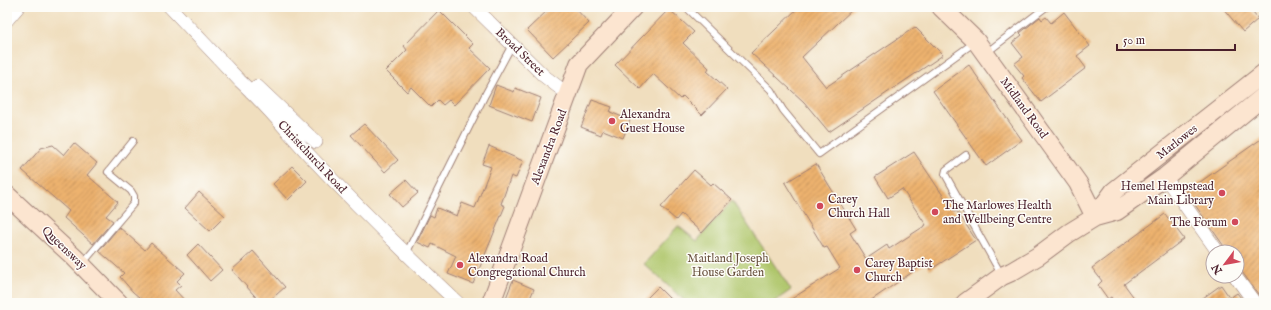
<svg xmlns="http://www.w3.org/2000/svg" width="1271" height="310" viewBox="0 0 1271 310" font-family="'IM FELL English',serif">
<defs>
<pattern id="building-hatch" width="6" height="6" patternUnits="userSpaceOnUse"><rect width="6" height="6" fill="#edb26e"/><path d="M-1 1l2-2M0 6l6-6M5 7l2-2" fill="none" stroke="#c2905b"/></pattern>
</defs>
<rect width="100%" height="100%" fill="#fdfcf7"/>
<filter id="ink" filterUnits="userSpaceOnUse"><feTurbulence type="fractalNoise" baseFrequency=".025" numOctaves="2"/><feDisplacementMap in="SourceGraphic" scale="8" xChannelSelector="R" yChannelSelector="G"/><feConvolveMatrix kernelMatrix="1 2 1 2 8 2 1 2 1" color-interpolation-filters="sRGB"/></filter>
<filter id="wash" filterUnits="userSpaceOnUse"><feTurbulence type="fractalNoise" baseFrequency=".012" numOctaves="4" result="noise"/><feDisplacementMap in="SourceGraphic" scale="16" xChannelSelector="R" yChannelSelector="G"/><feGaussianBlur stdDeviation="0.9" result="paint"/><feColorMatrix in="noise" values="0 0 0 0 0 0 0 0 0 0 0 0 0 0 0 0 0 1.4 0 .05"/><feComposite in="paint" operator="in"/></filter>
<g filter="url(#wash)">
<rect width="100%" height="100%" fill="#f0debe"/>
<path fill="#afc66b" stroke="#7c724b" d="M732 201 791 290 772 303H687L644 264 678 226 697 241Z"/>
<g id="blocks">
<path fill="url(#building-hatch)" d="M551 7H574L589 23 553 57 527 30Z
M799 7H855L802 57 826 87 915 27 943 55 829 132 804 102 751 53Z
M1222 7H1248L1258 19 1243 32Z
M669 9 694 32 683 43 709 68 707 71 727 89 702 115 683 96 680 99 653 74 640 89 615 65Z
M439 10 473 44 469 48 490 68 454 105 449 100 443 105 438 100 431 107 411 87 407 92 386 71 407 50 404 46Z
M1064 12 1090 46 1077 56 1086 68 1041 102 1022 78 1024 76 1014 64 1023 57 1012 43 1022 35 1020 33 1040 17 1042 20 1046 17 1051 23Z
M969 65 1022 140 986 166 933 91Z
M496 85 514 92 515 88 541 98 532 122 489 105Z
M592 100 612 107 610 112 630 120 623 138 603 130 601 135 581 127Z
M364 124 398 160 385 172 351 135Z
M1264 137V303H1263L1261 298 1237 265V252H1228L1186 192Z
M74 143 97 163 87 175 118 202 106 216 113 221 93 244 64 218 69 211 22 170 41 148 53 145 64 155Z
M489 146 523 161 516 178 511 176 501 204 505 206 473 284 448 274 456 256 432 244 430 248 417 242 430 215 434 217 437 208 457 216 462 203 475 208 491 167 482 164Z
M914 152 954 212 957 211 976 240 930 270 926 263 867 303H785L840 268 827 247 824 248 785 183 816 164 856 229 850 233 866 259 887 245 889 249 926 225 902 189 888 198 875 177Z
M292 166 307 181 288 200 273 184Z
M694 170 711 185 713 183 732 200 702 233 681 214 676 220 661 207Z
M406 180 418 193 402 207 390 194Z
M199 192 225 216 210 231 185 208Z
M1165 214 1184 239 1124 284 1138 303H1115L1111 297 1108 299 1098 285 1102 281 1092 268Z
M119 227 145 250 151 243 185 273 177 281 181 285 175 290 187 303H146L133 292 120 277 124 273 99 251Z
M198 244 222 270 210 281 187 255Z
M253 251 285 287 267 303H261L232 270Z
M513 280 534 289 528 303H504Z
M1221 285 1230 298 1237 293 1245 303H1196Z
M658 287 674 303H642Z"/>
</g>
</g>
<g filter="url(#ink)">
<use href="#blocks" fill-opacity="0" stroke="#9d7e74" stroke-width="1"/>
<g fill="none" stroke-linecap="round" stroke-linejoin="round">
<g stroke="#9d7e74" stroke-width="8">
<path id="lane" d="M686 7 771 90 783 110 819 154 975 42
M986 53 1046 7
M966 155 946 170 945 174 1001 274
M406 254 485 95 512 45
M82 264 134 203V196L131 191 108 172 133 141"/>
</g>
<g stroke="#9d7e74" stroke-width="14">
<path id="street" d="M170 7 240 81C265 104 286 130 309 155 357 206 407 255 458 303
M474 7 544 76 569 95
M7 20 18 7
M251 92 257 86 316 142
M1165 177 1218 252
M1235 276 1255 303"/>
</g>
<g stroke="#9d7e74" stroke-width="20">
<path id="secondary" d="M941 7 976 41 1078 183 1095 217
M7 195 74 257 119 303
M1095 217 1114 191 1264 73
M491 303 579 64 633 7
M965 303 1002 276 1011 272 1038 256 1069 233 1095 217 1117 211 1165 177 1264 96"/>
</g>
<use href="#lane" stroke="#fff" stroke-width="6"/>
<use href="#street" stroke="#fff" stroke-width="13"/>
<use href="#secondary" stroke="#fce5d0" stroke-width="18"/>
</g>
</g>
<g fill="#d1495b" stroke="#fdfcf7" stroke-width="1.5">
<circle cx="612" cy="121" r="4"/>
<circle cx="1222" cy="193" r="4"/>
<circle cx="820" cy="206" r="4"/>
<circle cx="935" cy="212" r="4"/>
<circle cx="1235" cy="222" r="4"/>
<circle cx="460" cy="265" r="4"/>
<circle cx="857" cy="270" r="4"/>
</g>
<g text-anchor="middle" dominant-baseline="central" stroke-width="3" stroke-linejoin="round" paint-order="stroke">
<g font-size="12" fill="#4a1f2b" stroke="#fdfcf7">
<text transform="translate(520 52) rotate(44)">Broad Street</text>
<text transform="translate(1024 108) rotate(54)">Midland Road</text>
<text transform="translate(1177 142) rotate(-38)">Marlowes</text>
<text transform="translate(549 147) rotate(-69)">Alexandra Road</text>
<text transform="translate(312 157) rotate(47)">Christchurch Road</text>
<text transform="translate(64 248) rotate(44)">Queensway</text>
</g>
<g font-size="12" fill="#4a1f2b" stroke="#fdfcf7" text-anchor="start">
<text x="620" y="114">Alexandra<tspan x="620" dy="14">Guest House</tspan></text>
<text x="1214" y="186" text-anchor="end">Hemel Hempstead<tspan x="1214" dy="14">Main Library</tspan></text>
<text x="828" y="199">Carey<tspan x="828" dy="14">Church Hall</tspan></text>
<text x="943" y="205">The Marlowes Health<tspan x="943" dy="14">and Wellbeing Centre</tspan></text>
<text x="1227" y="222" text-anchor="end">The Forum</text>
<text x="468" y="258">Alexandra Road<tspan x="468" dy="14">Congregational Church</tspan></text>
<text x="865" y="263">Carey Baptist<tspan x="865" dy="14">Church</tspan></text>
</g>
<g font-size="12" fill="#68513e" stroke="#fdfcf7">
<text x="728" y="258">Maitland Joseph<tspan x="728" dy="14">House Garden</tspan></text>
</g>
</g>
<rect width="1271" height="310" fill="none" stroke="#fdfcf7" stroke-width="24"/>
<g transform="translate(1225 264) rotate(238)"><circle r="19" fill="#fdfcf7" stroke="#b5a4a5"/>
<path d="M0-3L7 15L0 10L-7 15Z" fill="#d1495b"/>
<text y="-6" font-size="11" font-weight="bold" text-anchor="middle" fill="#4a1f2b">N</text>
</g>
<path d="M1117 44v6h118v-6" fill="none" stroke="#4a1f2b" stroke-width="2"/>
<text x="1123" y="44" font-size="12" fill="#4a1f2b" stroke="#fdfcf7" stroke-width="3" paint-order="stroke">50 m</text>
</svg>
